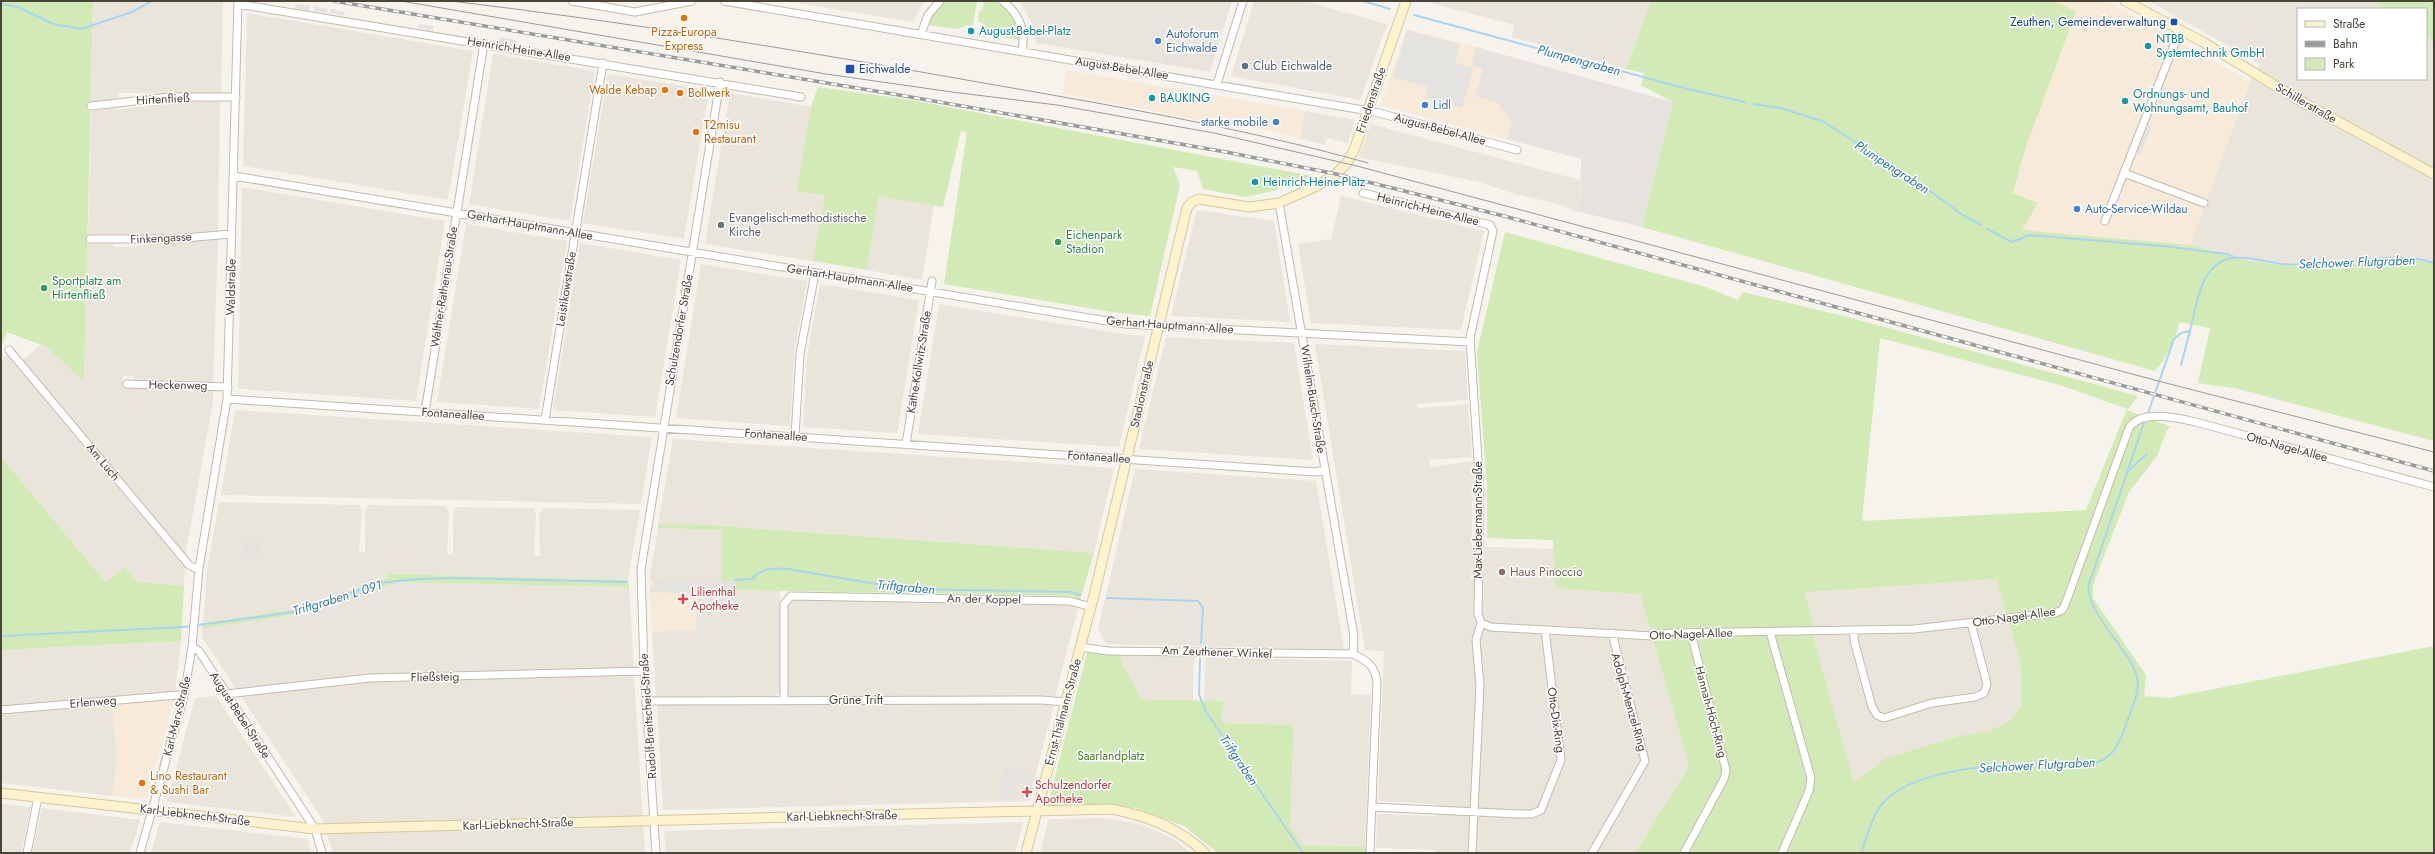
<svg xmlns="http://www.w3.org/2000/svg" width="2435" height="854" viewBox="0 0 2435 854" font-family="Jost,sans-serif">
<rect width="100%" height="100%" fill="#f6f3ec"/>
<path fill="#eae5da" d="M93 1H223L221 94 118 93 117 101 91 104Z
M785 1H925L912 22Z
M1019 1H1232L1210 72 1036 43 1031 22Z
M1254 1H1304L1387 24 1360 100 1231 76Z
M1423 1H1651L1626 69 1512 37 1514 25Z
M2149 1H2371L2388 9H2298V79H2426V35L2434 44V262L2410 260 2310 268 2248 261 2190 245 2250 82 2260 64Z
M247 13 473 51 448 200 243 166Z
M493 54 595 71 570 221 469 204Z
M608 74 709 90 684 239 583 223Z
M730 93 811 107 798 190 825 195 813 261 705 244Z
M220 101 218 231 174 236 88 237 91 111 117 108V110L175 102Z
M1305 111 1355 120 1348 143 1327 138 1325 145 1300 139Z
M1371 124 1580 180V213L1558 204 1515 194 1479 182 1358 157Z
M242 187 445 221 416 401 240 389 238 387Z
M879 196 934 205 922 280 867 270Z
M1341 196 1484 231 1461 330 1311 323 1298 244 1331 239Z
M1199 210 1274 221 1290 322 1171 316 1196 213Z
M466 224 567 241 539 409 437 402Z
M218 238 213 385 134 382V376H123V386L213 388V402L185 557 21 361 42 344 53 351 84 380 87 244H113L114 247H137V244Z
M580 243 681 260 655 417 553 410Z
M701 264 807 281 794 355 790 426 676 418Z
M820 284 919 300 897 433 803 427 807 356Z
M939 304 1123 334 1145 336 1119 447 918 434Z
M1166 337 1294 343 1313 460 1139 449Z
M1315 344 1465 351 1468 400 1417 404 1418 408 1468 404 1472 457 1429 460 1431 467 1472 461 1474 489 1472 491V546L1554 549 1556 588 1640 593 1689 766 1635 853H1435V850L1376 848 1377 814 1436 816 1437 804 1378 801 1384 651 1365 650Z
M7 355 185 567 184 586 138 582 106 583 1 457V360Z
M235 410 652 437 641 504 221 495Z
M673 439 1114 468 1094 553 723 526 658 524Z
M1135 469 1316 481 1344 650 1106 644 1098 629Z
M219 502 359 505 362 510 359 553 365 552V510L368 505 446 506 449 512 447 554H453V512L456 507 533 508 536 514 534 556H540L539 514 543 508 640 510 628 580 389 574 388 578 296 609 203 623 207 571Z
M658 528 723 530 721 581 649 580Z
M1996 579 2019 658 2022 679 2021 703 2009 722 1989 731 1958 736 1884 759 1854 784 1814 639 1813 623 1805 591Z
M398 582 629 587 634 668 369 675 236 689 202 637V629L297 614Z
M735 590 780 591V692L774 697H656L652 632 696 629V593L714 594V601L735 602Z
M795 599 1071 604 1078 609 1055 697H792L786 692 787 607Z
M181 641 175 692 1 707V650Z
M1118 655 1194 657 1193 700 1140 699Z
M1205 657 1352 661 1351 694 1371 695 1365 847 1302 845 1290 826 1294 725 1222 723 1223 701H1204Z
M634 675 645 853H333L322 819 240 695 369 681Z
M216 696 296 817 167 802 195 698Z
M112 704 117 757 113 796 1 783V714Z
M657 704H1054L1029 801 663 810Z
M1 804 31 807 21 853H1Z
M42 808 140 820 130 853H32Z
M1097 818 1112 819 1143 825 1172 838 1191 853H1040L1049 819Z
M160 822 308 839 311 853H151Z
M1023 822 1015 853H666L664 831Z"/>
<path fill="#f7ead8" d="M2055 1H2108L2250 82 2190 245 2021 230 2013 193 2025 149 2076 12Z
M1407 29 1476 47 1471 65 1483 68 1498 103 1511 122 1507 139 1380 105Z
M1067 70 1305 111 1300 139 1250 126 1219 122V124L1063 93Z
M649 580 696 581V629L652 632Z
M175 698 146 799 113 796 117 757 112 704Z"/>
<path fill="#e6e2dd" d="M1476 47 1673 102 1642 227 1580 212 1581 159 1507 139 1511 122 1498 103 1475 96 1483 69 1471 65Z"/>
<path fill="#d2eab5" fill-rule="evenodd" d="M1 1H93L84 381 47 347 7 332 1 346Z
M946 1H977L973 25H966L958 29 927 25 939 7Z
M981 1H996C1010 11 1020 23 1019 40L986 35 984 24 978 21 979 11H982L984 3Z
M1651 1H2055L2076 12 2025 149 2013 193 2038 203 2022 230 2190 245 2248 261 2310 268 2410 260 2434 262V441L2234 388 2198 383 2210 328 2179 322C2176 341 2167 357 2155 371L1642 227 1673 102 1641 85 1644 73 1626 69Z
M2371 1H2434V44L2426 35V9H2388Z
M818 87 911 100 1312 176 1273 191 1245 197 1203 189 1197 171 1069 149 1173 167 1180 185 1150 316 1112 312 944 284 967 132 961 131 943 207 879 196 867 270 813 261 825 195 797 191 811 107Z
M1505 232 1706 287 1738 300 1743 292 1844 316 2138 396 2127 410 2171 427 2167 430 2157 456 2129 492 2093 585V598L2146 675 2144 696 2168 698 2434 646V853H1635L1689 766 1640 594 1555 588 1553 540 1487 538V489L1477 352ZM1880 338 2060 385 2127 409 2086 510 1862 521ZM1996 579 2019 658 2022 679 2021 704 2009 722 1989 731 1958 736 1884 759 1854 783 1814 639 1813 623 1805 592Z
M1 457 106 583 125 567 138 582 184 586 181 641 1 650Z
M658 524 707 525 1094 553 1080 600 1073 596 735 590V582L721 581 722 530 658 528Z
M388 574 628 580 629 587 398 582 297 614 202 629 203 623 296 609 388 578Z
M1087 653 1118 655 1141 699 1223 701 1222 723 1294 725 1290 826 1302 845 1365 847 1373 848V853H1218L1184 826 1135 808 1087 805 1047 807Z"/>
<path fill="#e5e3e0" d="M296 4 310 6 309 11 295 8Z
M314 6 328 9 327 13 313 11Z
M331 9 345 12 344 16 330 13Z
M419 24 433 26V31L418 28Z
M1407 30 1460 44 1455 63 1473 68 1462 108 1425 98 1428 87 1393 77Z
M500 37 516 40V44L499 42Z
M1173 41 1185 43 1181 63 1163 64 1164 57H1170Z
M2163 86 2167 88 2161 104 2157 103Z
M2146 123 2152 125 2140 155 2135 153Z
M244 541H260V559H243Z
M653 580 736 581 735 602 714 601V594L650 592V586H653Z
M170 738 162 767 158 768 166 739Z
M1004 767 1035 775 1032 784 1017 780 1013 797 1001 801 1000 793 1003 787 1001 786 1000 778H1004Z"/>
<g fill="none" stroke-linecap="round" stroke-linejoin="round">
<path stroke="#a9d4f2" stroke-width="2" d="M1363 1 1390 9
M1 4 18 7 53 24 81 29 132 12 152 1
M1414 15 1680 87 1745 102
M1753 104 1780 108 1822 121 1911 177 1964 216 1981 225
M1987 229 2012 242 2029 235 2163 246 2227 254 2234 257
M2181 365 2190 331
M2147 416 2174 339 2181 333 2190 331C2196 308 2199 273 2222 261 2239 253 2264 262 2282 264 2330 268 2392 249 2434 263
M2127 472 2147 454
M735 580 752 579C763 567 773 568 788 569L906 589 1072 592 1080 595
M1107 598 1198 601 1203 608 1201 643
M1 636 183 627 266 616 299 611 378 583 418 579 458 578 626 582
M1200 659 1199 694 1206 712 1303 853
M1861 853C1867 839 1871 817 1881 805 1919 759 2040 764 2095 763 2114 757 2118 745 2125 728 2129 714 2138 699 2138 684 2138 656 2091 622 2088 587L2145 420"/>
<g stroke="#c2bbae" stroke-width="9">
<path id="street" d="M572 1 635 12 692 1
M724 1 1375 112 1517 150
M1003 1C1019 14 1026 31 1022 51
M238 4 801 97
M921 34 928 15 940 1
M1217 84 1243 1
M91 106 170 97H236
M2124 173 2204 203
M234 176 1125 324 1470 342
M1363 193 1490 225 1493 231 1470 338 1480 491 1478 614 1481 623 1476 640 1480 686 1472 853
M1279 203 1354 636 1353 654
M2105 221 2180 30
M90 239H171L232 234
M9 350 189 565 199 570
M127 384 228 387
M227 399 1316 472 1325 470
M425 412 484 43
M545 420 603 63
M795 436 800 354 815 273
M906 444 932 281
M1481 623 1491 627 1653 636 1671 633 1914 629 2055 613 2062 610 2065 605 2129 428C2141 409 2177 418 2196 422L2434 487
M1854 630V640L1872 707 1877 715 1884 718 1932 703 1975 697 1984 693 1987 684 1971 623
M1770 632 1811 778 1809 791 1782 853
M192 647 199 651 315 829 322 853
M1080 647 1108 651 1353 654C1367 661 1375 665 1377 682L1370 850
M226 694 370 678 644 671
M784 700V604L791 596 1070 601 1091 607
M647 701 1041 700 1066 702
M1 710 178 695 184 696
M1372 807 1519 814H1532L1541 810 1561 760 1545 630
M27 853 38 797
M140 853 184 696 192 647 199 568 227 399 238 1
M656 853 644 671 641 569 720 82
M1592 853 1645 761 1612 633
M1684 853 1724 779 1726 770 1691 633"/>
</g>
<g stroke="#d6c79b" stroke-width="11">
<path id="secondary" d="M2125 1 2203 42 2306 104 2434 174
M1 793 315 829 1111 809C1146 815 1179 828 1205 853
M1026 853 1094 595 1187 208 1192 202 1199 199 1249 207 1279 203 1317 186 1336 174 1347 163 1354 150 1406 1"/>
</g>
<use href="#street" stroke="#fff" stroke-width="7"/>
<use href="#secondary" stroke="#fff3cd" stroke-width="9"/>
<path stroke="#9a9a9a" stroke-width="1" d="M401 1 826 74 952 92 1057 105 1214 133 1357 166 2162 382 2434 452
M451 1C628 22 803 51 978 82 1109 105 1240 127 1368 163"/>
<g stroke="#9a9a9a" stroke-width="3.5">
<path id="rail" d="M334 1 899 95 1226 152 1336 174 1504 216 2434 471"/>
</g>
<use href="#rail" stroke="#fff" stroke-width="2" stroke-dasharray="6" stroke-linecap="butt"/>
</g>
<g fill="#e8710a" stroke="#fff" stroke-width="1.5">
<circle cx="684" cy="18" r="4"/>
<circle cx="665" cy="90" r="4"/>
<circle cx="680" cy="93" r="4"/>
<circle cx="696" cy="132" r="4"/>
<circle cx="142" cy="783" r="4"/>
</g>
<g fill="#1a4fb4" stroke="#fff" stroke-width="1.5">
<rect x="2170" y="18" width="8" height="8" rx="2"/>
<rect x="845" y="64" width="10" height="10" rx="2"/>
</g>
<g fill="#0f9aa8" stroke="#fff" stroke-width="1.5">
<circle cx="971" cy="31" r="4"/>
<circle cx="2148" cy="46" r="4"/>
<circle cx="1152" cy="98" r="4"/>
<circle cx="2125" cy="101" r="4"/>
<circle cx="1255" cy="182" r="4"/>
</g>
<g fill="#3f7fe0" stroke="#fff" stroke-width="1.5">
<circle cx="1158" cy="41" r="4"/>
<circle cx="1425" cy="105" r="4"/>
<circle cx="1276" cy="122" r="4"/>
<circle cx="2077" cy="209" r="4"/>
</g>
<circle fill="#5c6f8a" stroke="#fff" stroke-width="1.5" cx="1245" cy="66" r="4"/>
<circle fill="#6b7280" stroke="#fff" stroke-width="1.5" cx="721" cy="225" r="4"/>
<g fill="#2e9e5b" stroke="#fff" stroke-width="1.5">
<circle cx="1058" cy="242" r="4"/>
<circle cx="44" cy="288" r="4"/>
</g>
<circle fill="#8d6e63" stroke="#fff" stroke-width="1.5" cx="1502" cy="572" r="4"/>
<g fill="#e0444e" stroke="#fff" stroke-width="1.5">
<path d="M681 593h4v4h4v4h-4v4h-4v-4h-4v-4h4z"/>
<path d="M1025 786h4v4h4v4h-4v4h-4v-4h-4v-4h4z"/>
</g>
<g text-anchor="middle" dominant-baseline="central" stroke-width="3" stroke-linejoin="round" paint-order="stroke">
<g font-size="12" fill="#164399" stroke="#fff" text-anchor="end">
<text x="2166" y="22">Zeuthen, Gemeindeverwaltung</text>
<text x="859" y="69" text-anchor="start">Eichwalde</text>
</g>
<g font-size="12" fill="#0d838f" stroke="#fff" text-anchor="start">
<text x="979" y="31">August-Bebel-Platz</text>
<text x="2156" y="39">NTBB<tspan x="2156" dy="14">Systemtechnik GmbH</tspan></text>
<text x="2133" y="94">Ordnungs- und<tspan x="2133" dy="14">Wohnungsamt, Bauhof</tspan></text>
<text x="1160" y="98">BAUKING</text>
<text x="1263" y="182">Heinrich-Heine-Platz</text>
</g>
<g font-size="12" fill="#c56008" stroke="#fff" text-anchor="start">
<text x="684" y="32" text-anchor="middle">Pizza-Europa<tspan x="684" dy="14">Express</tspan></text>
<text x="657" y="90" text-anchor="end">Walde Kebap</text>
<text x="688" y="93">Bollwerk</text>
<text x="704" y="125">T2misu<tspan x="704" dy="14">Restaurant</tspan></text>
<text x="150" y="776">Lino Restaurant<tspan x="150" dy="14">&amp; Sushi Bar</tspan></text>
</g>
<g font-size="12" fill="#366cbe" stroke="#fff" text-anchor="start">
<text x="1166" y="34">Autoforum<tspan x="1166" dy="14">Eichwalde</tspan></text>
<text x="1433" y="105">Lidl</text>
<text x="1268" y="122" text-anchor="end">starke mobile</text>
<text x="2085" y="209">Auto-Service-Wildau</text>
</g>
<g font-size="12" fill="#4b4439" stroke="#fff">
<text transform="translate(519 49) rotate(9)">Heinrich-Heine-Allee</text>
<text transform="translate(1122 68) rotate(9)">August-Bebel-Allee</text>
<text transform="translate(163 99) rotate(-3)">Hirtenfließ</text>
<text transform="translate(1371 100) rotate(-71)">Friedenstraße</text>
<text transform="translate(2306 103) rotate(30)">Schillerstraße</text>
<text transform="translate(1440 129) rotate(15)">August-Bebel-Allee</text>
<text transform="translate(1428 209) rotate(14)">Heinrich-Heine-Allee</text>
<text transform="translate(530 225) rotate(10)">Gerhart-Hauptmann-Allee</text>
<text transform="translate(161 238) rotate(-3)">Finkengasse</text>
<text transform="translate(850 278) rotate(9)">Gerhart-Hauptmann-Allee</text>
<text transform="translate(231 287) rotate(-89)">Waldstraße</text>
<text transform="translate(444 287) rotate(-81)">Walther-Rathenau-Straße</text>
<text transform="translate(566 289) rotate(-81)">Leistikowstraße</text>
<text transform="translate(1170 325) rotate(4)">Gerhart-Hauptmann-Allee</text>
<text transform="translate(679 330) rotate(-80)">Schulzendorfer Straße</text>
<text transform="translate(919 362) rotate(-81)">Käthe-Kollwitz-Straße</text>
<text transform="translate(178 385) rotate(1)">Heckenweg</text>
<text transform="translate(1142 394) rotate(-77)">Stadionstraße</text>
<text transform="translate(1313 399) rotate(81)">Wilhelm-Busch-Straße</text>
<text transform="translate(453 414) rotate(4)">Fontaneallee</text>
<text transform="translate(776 435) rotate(4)">Fontaneallee</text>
<text transform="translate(2287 447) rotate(15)">Otto-Nagel-Allee</text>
<text transform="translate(1099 457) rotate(4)">Fontaneallee</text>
<text transform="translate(103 462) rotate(50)">Am Luch</text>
<text transform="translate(1478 520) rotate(-90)">Max-Liebermann-Straße</text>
<text transform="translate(984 599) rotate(1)">An der Koppel</text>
<text transform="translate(2014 617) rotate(-8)">Otto-Nagel-Allee</text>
<text transform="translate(1691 634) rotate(-2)">Otto-Nagel-Allee</text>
<text transform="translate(1217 652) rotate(2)">Am Zeuthener Winkel</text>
<text transform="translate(435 677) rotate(-1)">Fließsteig</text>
<text x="856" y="700">Grüne Trift</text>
<text transform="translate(93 702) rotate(-5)">Erlenweg</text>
<text transform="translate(1629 702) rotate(74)">Adolph-Menzel-Ring</text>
<text transform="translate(1063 712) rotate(-75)">Ernst-Thälmann-Straße</text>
<text transform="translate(1711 712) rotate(75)">Hannah-Höch-Ring</text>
<text transform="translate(240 715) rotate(57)">August-Bebel-Straße</text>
<text transform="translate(177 716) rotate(-76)">Karl-Marx-Straße</text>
<text transform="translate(648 716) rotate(-94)">Rudolf-Breitscheid-Straße</text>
<text transform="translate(1556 720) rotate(82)">Otto-Dix-Ring</text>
<text transform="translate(195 815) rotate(7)">Karl-Liebknecht-Straße</text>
<text transform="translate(842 816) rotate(-1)">Karl-Liebknecht-Straße</text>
<text transform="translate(518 824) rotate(-2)">Karl-Liebknecht-Straße</text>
</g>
<g font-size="12" fill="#4e5e75" stroke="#fff" text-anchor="start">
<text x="1253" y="66">Club Eichwalde</text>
</g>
<g font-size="12" fill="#5b616d" stroke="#fff" text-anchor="start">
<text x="729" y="218">Evangelisch-methodistische<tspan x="729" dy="14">Kirche</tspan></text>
</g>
<g font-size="12" fill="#27864d" stroke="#fff" text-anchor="start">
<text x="1066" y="235">Eichenpark<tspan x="1066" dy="14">Stadion</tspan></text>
<text x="52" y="281">Sportplatz am<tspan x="52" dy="14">Hirtenfließ</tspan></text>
</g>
<g font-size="12" fill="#785e54" stroke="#fff" text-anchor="start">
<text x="1510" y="572">Haus Pinoccio</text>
</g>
<g font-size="12" fill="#be3a42" stroke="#fff" text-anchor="start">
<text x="691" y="592">Lilienthal<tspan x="691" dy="14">Apotheke</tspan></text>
<text x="1035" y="785">Schulzendorfer<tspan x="1035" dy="14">Apotheke</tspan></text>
</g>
<g font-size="12" fill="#4a7f2a" stroke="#fff">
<text x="1111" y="756">Saarlandplatz</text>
</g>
<g font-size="13" font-style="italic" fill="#2e7ab2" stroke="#fff">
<text transform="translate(1579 60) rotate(15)">Plumpengraben</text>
<text transform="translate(1892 167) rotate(33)">Plumpengraben</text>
<text transform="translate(2357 262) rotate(-2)">Selchower Flutgraben</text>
<text transform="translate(906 587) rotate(5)">Triftgraben</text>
<text transform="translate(337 598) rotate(-17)">Triftgraben L 091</text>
<text transform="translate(1239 760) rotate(56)">Triftgraben</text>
<text transform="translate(2037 765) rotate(-3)">Selchower Flutgraben</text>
</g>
</g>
<rect width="2435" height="854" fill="none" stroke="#4b4439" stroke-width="4"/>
<rect x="2297" y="8" width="130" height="72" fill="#ffffff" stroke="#b7b4b0"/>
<rect x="2305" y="21" width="20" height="6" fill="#fff3cd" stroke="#b7b4b0"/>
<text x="2333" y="28" font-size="12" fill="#4b4439">Straße</text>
<rect x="2305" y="41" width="20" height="6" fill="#9a9a9a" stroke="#b7b4b0"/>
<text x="2333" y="48" font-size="12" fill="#4b4439">Bahn</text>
<rect x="2305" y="58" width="20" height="12" fill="#d2eab5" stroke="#b7b4b0"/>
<text x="2333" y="68" font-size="12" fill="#4b4439">Park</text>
</svg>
